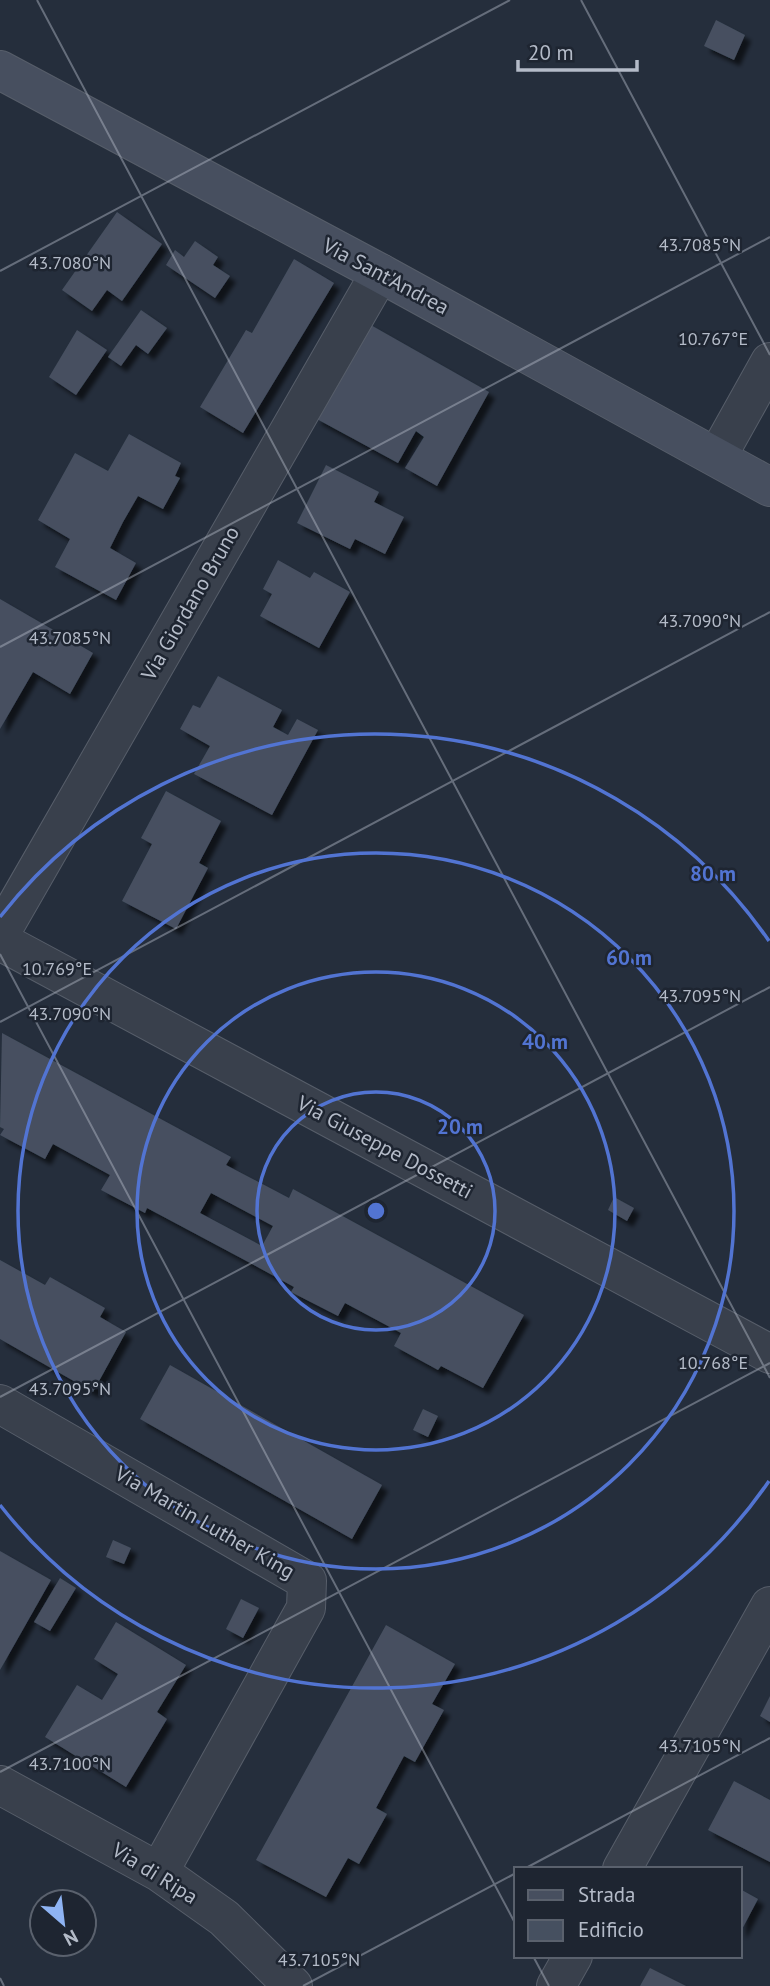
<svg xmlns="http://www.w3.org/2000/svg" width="770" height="1986" viewBox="0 0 770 1986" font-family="'PT Sans',sans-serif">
<defs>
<filter id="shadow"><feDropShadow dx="6" dy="6" stdDeviation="2" flood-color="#0009"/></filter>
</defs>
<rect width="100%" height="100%" fill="#252e3c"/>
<path fill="#465060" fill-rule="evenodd" filter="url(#shadow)" d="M716 20 745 35 734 60 704 46Z
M117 212 162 244 122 301 107 290 92 311 62 290Z
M195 241 218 257 213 265 230 276 215 298 166 265 175 250 184 257Z
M294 259 334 283 243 433 200 407 246 330 252 333Z
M141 310 167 328 148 354 136 345 121 366 108 357Z
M369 324 489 392 437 486 405 468 424 437 416 431 398 463 315 418Z
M77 330 107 350 76 395 49 377Z
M129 434 181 463 175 476 180 478 163 509 138 496 123 522 110 548 136 563 116 600 55 567 70 539 38 520 75 453 108 471Z
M326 465 379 492 374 502 404 517 385 554 355 539 350 549 297 523Z
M278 560 310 578 314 572 350 592 319 648 260 616 272 594 263 589Z
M0 599 93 653 70 694 33 672 0 729Z
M218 676 282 710 273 727 288 735 297 719 318 730 272 815 194 774 210 746 180 729 193 705 200 708Z
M166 791 221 821 199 863 208 868 176 929 122 901 152 844 141 838Z
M2 1033 231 1157 226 1165 289 1198 293 1189 524 1315 483 1388 441 1366 438 1370 394 1346 401 1333 345 1303 338 1316 291 1292 294 1287 252 1264 147 1208 145 1213 101 1190 110 1175 53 1144 45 1159 0 1135 4 1129 0 1127ZM211 1193 273 1226 262 1246 200 1213Z
M614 1197 634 1208 627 1221 608 1210Z
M0 1260 45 1285 50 1277 105 1308 100 1317 126 1332 93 1392 0 1339Z
M170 1365 382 1485 352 1539 140 1419Z
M423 1409 438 1416 428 1437 413 1430Z
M113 1540 131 1548 124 1564 106 1557Z
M0 1551 51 1580 0 1670Z
M60 1578 76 1588 50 1631 34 1622Z
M241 1599 259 1608 243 1638 226 1629Z
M116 1622 186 1665 157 1712 167 1719 126 1787 45 1737 77 1685 102 1700 118 1674 94 1659Z
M386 1625 455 1664 432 1704 444 1710 415 1762 404 1756 376 1808 387 1814 359 1864 348 1858 326 1897 256 1860Z
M770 1696V1722L760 1716Z
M734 1781 770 1800V1862L708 1830Z
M740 1889 758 1899 740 1933Z
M650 1968 686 1986H640Z"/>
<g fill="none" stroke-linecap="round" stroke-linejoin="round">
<g stroke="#575e6a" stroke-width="40">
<path id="street" d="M717 457 770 362
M0 934 380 273
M0 941 770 1354
M0 1404 307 1581 306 1608 159 1872
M0 1785 159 1872 224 1918 293 1986
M622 1869 770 1606
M556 1986 573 1956"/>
</g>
<g stroke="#575e6a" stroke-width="40">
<path id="secondary" d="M0 70 380 273 770 487"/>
</g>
<use href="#street" stroke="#39404c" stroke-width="38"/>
<use href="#secondary" stroke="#474f5f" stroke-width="38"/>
</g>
<path fill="none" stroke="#b4bbc8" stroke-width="2" stroke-opacity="0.45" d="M37 0 770 1378M581 0 770 355M0 271 510 0M0 647 770 237M0 954 516 1925M0 1022 770 612M0 1397 770 987M0 1772 770 1363M524 1869 770 1738M533 1956 549 1986M0 1978 4 1986M303 1986 516 1873"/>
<g fill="none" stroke="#5274d2" stroke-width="3.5">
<circle cx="376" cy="1211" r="119"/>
<circle cx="376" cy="1211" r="239"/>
<circle cx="376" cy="1211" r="358"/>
<path d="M769 1481A477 477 0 0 1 0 1505M0 917A477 477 0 0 1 769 941"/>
</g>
<g text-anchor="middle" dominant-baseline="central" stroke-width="5" stroke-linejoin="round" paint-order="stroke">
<g font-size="21" fill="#b4bbc8" stroke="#1e2531">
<text transform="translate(386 276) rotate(28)">Via Sant'Andrea</text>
<text transform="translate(190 603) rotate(-60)">Via Giordano Bruno</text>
<text transform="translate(385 1147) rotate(28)">Via Giuseppe Dossetti</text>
<text transform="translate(205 1522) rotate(30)">Via Martin Luther King</text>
<text transform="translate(155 1873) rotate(32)">Via di Ripa</text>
</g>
</g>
<g font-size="18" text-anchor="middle" fill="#b4bbc8" stroke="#1e2531" stroke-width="5" stroke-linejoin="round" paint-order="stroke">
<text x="700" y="251">43.7085°N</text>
<text x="70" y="269">43.7080°N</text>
<text x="713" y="345">10.767°E</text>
<text x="700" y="627">43.7090°N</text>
<text x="70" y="644">43.7085°N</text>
<text x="57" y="975">10.769°E</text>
<text x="700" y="1002">43.7095°N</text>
<text x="70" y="1020">43.7090°N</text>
<text x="713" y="1369">10.768°E</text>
<text x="70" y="1395">43.7095°N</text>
<text x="700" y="1752">43.7105°N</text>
<text x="70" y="1770">43.7100°N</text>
<text x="319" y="1966">43.7105°N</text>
</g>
<circle cx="376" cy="1211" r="10" fill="#5274d2" stroke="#1e2531" stroke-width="3.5"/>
<g font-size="21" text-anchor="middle" font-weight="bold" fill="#5274d2" stroke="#1e2531" stroke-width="5" stroke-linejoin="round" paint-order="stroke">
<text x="713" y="881">80 m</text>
<text x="629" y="965">60 m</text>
<text x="545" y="1049">40 m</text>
<text x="460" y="1134">20 m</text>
</g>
<rect x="514" y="1867" width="228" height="91" fill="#1e2531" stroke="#5a616d" stroke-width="2"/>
<rect x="528" y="1890" width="35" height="10" fill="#474f5f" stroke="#5a616d" stroke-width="2"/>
<text x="578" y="1902" font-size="21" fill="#b4bbc8">Strada</text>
<rect x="528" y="1920" width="35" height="21" fill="#465060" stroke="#5a616d" stroke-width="2"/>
<text x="578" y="1937" font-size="21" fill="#b4bbc8">Edificio</text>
<g transform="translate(63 1923) rotate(152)"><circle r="33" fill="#1e2531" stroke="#5a616d" stroke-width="2"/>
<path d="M0-5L12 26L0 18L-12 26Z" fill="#8eb3f3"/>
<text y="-10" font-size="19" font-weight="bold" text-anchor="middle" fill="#b4bbc8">N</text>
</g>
<path d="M518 60v10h119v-10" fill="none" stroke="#b4bbc8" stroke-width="3.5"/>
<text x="528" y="60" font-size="21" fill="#b4bbc8" stroke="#1e2531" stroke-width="5" paint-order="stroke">20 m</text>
</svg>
